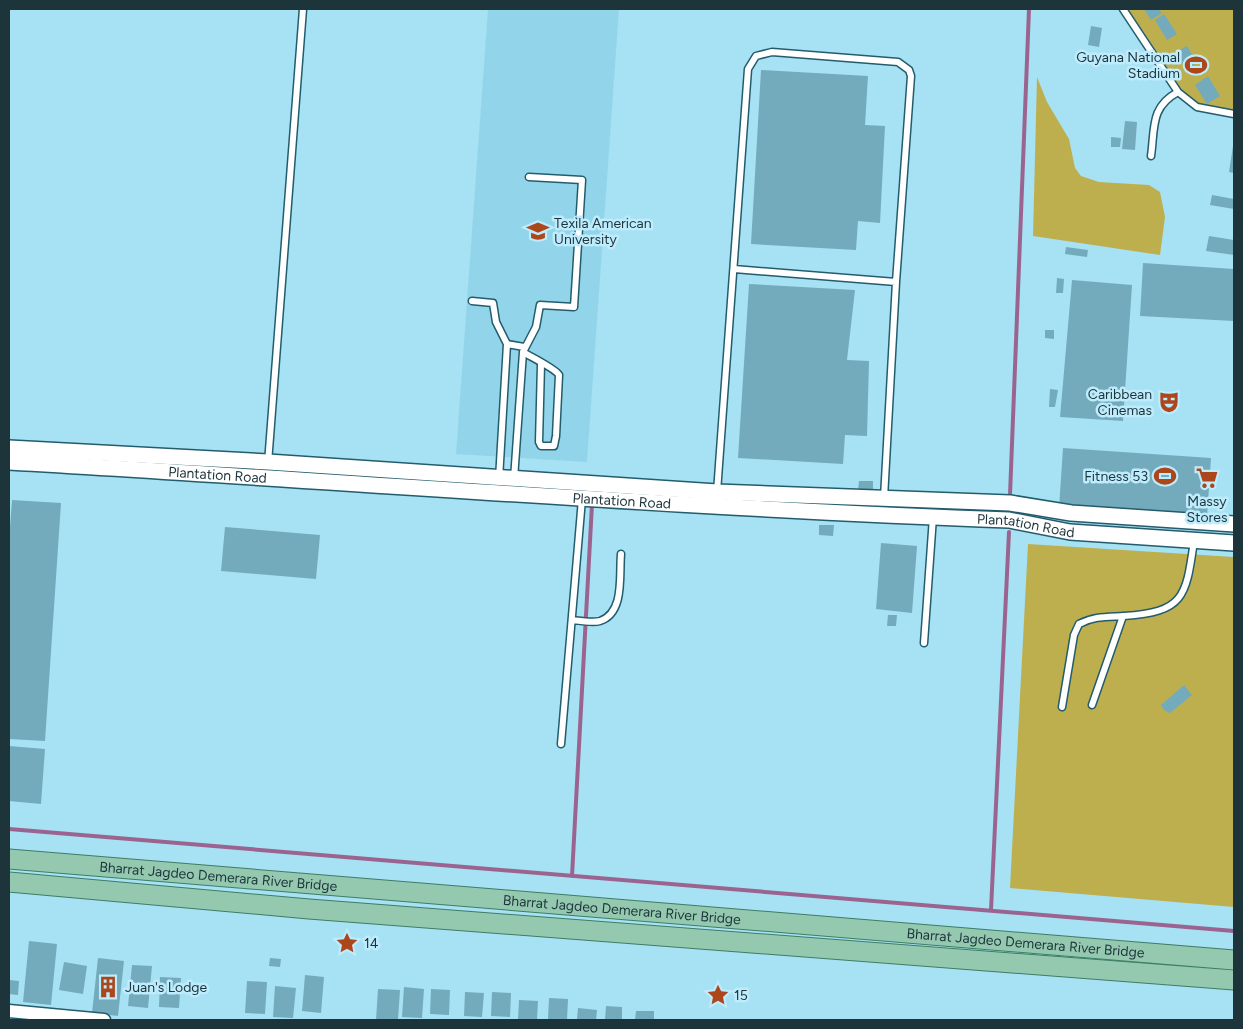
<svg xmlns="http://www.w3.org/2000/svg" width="1243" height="1029" viewBox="0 0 1243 1029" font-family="Figtree,sans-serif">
<rect width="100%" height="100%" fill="#a7e1f4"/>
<path fill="#92d5ea" d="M488 9H619L587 462 456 454Z"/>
<path fill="#bdaf4e" d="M1123 9H1234V114L1208 110 1188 100Z
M1037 77 1047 102 1069 139 1075 168 1081 176 1099 182 1149 185 1160 192 1165 217 1160 255 1033 236Z
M1028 544 1234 557V907L1010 888Z"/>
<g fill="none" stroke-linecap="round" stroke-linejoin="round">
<path stroke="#9b648f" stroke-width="4" d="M1010 495 1029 9
M9 829 1234 931
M572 876 592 504
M991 910 1009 532"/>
</g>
<path fill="#73abbd" d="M1144 9H1159L1162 13 1151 20Z
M1164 14 1177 34 1167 40 1155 20Z
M1091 26 1102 28 1099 47 1088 45Z
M1187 46 1197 63 1186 69 1176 52Z
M761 70 868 76 865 125 885 126 880 223 858 221 856 250 751 244Z
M1208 76 1220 96 1207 104 1195 85Z
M1125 121 1137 122 1135 150 1122 149Z
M1111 137 1121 138 1120 147H1111Z
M1233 146H1234V173L1229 172Z
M1212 195 1234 199V209L1210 205Z
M1209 236 1234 240V255L1206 251Z
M1066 247 1088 250 1087 257 1065 254Z
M1143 263 1234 269V321L1140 316Z
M1057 278 1064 279 1063 293H1056Z
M1072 280 1132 285 1123 421 1060 417Z
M749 284 855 290 847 360 869 361 867 436 845 435 843 464 738 458Z
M1045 330H1054V339L1045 338Z
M1050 389 1058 390 1055 407H1049Z
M1063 448 1211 458 1207 517 1059 508Z
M859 481H873V492L858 491Z
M12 500 61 503 45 741 9 739V542Z
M819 525H834L833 536 819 535Z
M225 527 320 535 316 579 221 571Z
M881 543 917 546 912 613 876 609Z
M888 615H897L896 626H887Z
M1184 685 1192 695 1170 713 1164 710 1161 705Z
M9 746 45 749 41 804 9 801Z
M29 941 57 944 51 1005 23 1002Z
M98 958 124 961 118 1016 92 1013Z
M270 958 281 959 280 967 269 966Z
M64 962 87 966 83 994 59 990Z
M132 965 152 966 148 1008 128 1006Z
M305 975 324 977 321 1013 302 1011Z
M160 977 181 978 179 1008 159 1007Z
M9 980 19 981 18 995 9 994Z
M247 981 267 982 265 1014 245 1013Z
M275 986 296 988 293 1018 273 1017Z
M404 987 424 989 422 1018 402 1017Z
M378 989 400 990 398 1020H376Z
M431 989 450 990 449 1015 430 1014Z
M465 992 484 993 482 1017 464 1016Z
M492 992 511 993 510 1017 491 1016Z
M549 998 568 999 567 1020H548Z
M519 1000 538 1001 537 1020H518Z
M606 1006 622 1007V1020H605Z
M578 1008 597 1010 596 1020H577Z
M636 1011H654V1020H635Z"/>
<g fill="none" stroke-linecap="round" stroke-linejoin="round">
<g stroke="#235c6d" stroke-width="9">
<path id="service" d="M1123 9 1178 92 1197 107 1234 114
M1151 156C1155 128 1150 107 1178 92
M734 269 896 282
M472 301 493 303 496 322 507 344 499 479
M507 344 524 347
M523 352C531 357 556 369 559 375L556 436 554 446H541L539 442 541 364
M268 463 303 9
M514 479 523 352 536 327 540 305 574 307 582 180 529 177
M717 492 748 69 756 56 772 52 898 62 909 70 911 76 896 282 884 498
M573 620C581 621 593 623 600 621 625 613 619 575 621 554
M924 643 933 517
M1092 705 1123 616
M1062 707 1074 635 1079 624C1094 616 1107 617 1124 616 1185 612 1186 596 1194 541
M561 744 582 499"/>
</g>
<g stroke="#235c6d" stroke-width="15">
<path id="minor" d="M9 1011 104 1020"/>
</g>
<g stroke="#235c6d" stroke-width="18">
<g id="tertiary">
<path d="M9 448 268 462 717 492 1010 503 1071 513 1234 524"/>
<path id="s1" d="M9 462C342 481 675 508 1009 520L1070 532 1234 543"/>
</g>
</g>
<g stroke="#3c7d65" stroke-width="21">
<g id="primary">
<path id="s2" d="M9 859 1234 960"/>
<path d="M9 882 309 909 1234 980"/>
</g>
</g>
<use href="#service" stroke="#fff" stroke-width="6"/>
<use href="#minor" stroke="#fff" stroke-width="12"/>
<use href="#tertiary" stroke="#fff" stroke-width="15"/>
<use href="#primary" stroke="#94c9b0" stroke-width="19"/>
</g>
<defs>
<g id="stadium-bare" transform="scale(1.725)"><path d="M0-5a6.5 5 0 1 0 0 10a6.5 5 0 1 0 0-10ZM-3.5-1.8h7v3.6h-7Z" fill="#ac461b" stroke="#beecfc" stroke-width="2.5" paint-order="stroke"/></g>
<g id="university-bare" transform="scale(1.725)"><path d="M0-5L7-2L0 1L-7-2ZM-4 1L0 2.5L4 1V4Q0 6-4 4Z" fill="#ac461b" stroke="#beecfc" stroke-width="2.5" paint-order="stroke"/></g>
<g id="theatre-bare" transform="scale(1.725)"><path d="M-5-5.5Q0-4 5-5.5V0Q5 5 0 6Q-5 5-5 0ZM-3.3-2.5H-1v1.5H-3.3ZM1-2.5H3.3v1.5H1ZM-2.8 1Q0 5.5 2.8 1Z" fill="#ac461b" stroke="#beecfc" stroke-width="2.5" paint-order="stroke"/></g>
<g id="supermarket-bare" transform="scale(1.725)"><path d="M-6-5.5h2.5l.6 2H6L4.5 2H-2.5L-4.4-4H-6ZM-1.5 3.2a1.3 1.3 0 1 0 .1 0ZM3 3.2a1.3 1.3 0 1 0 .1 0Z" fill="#ac461b" stroke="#beecfc" stroke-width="2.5" paint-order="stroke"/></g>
<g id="sight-bare" transform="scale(1.725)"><path d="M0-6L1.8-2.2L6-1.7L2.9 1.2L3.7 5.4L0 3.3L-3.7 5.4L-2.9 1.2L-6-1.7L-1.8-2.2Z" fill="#ac461b" stroke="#beecfc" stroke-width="2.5" paint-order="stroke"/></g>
<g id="building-bare" transform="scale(1.725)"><path d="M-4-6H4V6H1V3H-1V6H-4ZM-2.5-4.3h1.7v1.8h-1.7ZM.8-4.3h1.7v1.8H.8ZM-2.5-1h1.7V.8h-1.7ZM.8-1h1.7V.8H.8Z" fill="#ac461b" stroke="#beecfc" stroke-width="2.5" paint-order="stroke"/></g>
</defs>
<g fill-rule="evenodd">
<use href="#stadium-bare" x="1196" y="65"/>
<use href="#university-bare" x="538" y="231"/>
<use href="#theatre-bare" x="1169" y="402"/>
<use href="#stadium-bare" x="1165" y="476"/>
<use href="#supermarket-bare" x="1207" y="478"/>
<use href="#sight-bare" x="347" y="943"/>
<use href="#building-bare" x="108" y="987"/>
<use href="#sight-bare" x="718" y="995"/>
</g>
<g text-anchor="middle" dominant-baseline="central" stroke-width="5" stroke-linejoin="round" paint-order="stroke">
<g font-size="14" fill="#1d343b" stroke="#beecfc" text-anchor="start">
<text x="1180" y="57" text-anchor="end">Guyana National<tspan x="1180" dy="16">Stadium</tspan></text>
<text x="554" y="223">Texila American<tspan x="554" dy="16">University</tspan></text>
<text x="1152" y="394" text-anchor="end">Caribbean<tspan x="1152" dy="16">Cinemas</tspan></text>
<text x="1148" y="476" text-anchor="end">Fitness 53</text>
<text x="1207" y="501" text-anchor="middle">Massy<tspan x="1207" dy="16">Stores</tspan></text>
<text x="364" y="943">14</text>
<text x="125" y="987">Juan's Lodge</text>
<text x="734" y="995">15</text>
</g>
<g font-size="14" fill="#1d343b" stroke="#beecfc">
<text stroke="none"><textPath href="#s1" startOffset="209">Plantation Road</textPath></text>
<text stroke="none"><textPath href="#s1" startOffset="614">Plantation Road</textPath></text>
<text stroke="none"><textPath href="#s1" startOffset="1019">Plantation Road</textPath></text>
<text stroke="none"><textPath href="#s2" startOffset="210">Bharrat Jagdeo Demerara River Bridge</textPath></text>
<text stroke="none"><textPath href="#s2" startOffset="615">Bharrat Jagdeo Demerara River Bridge</textPath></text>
<text stroke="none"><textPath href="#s2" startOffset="1020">Bharrat Jagdeo Demerara River Bridge</textPath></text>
</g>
</g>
<rect width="1243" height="1029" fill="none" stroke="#1d343b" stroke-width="20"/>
</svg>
